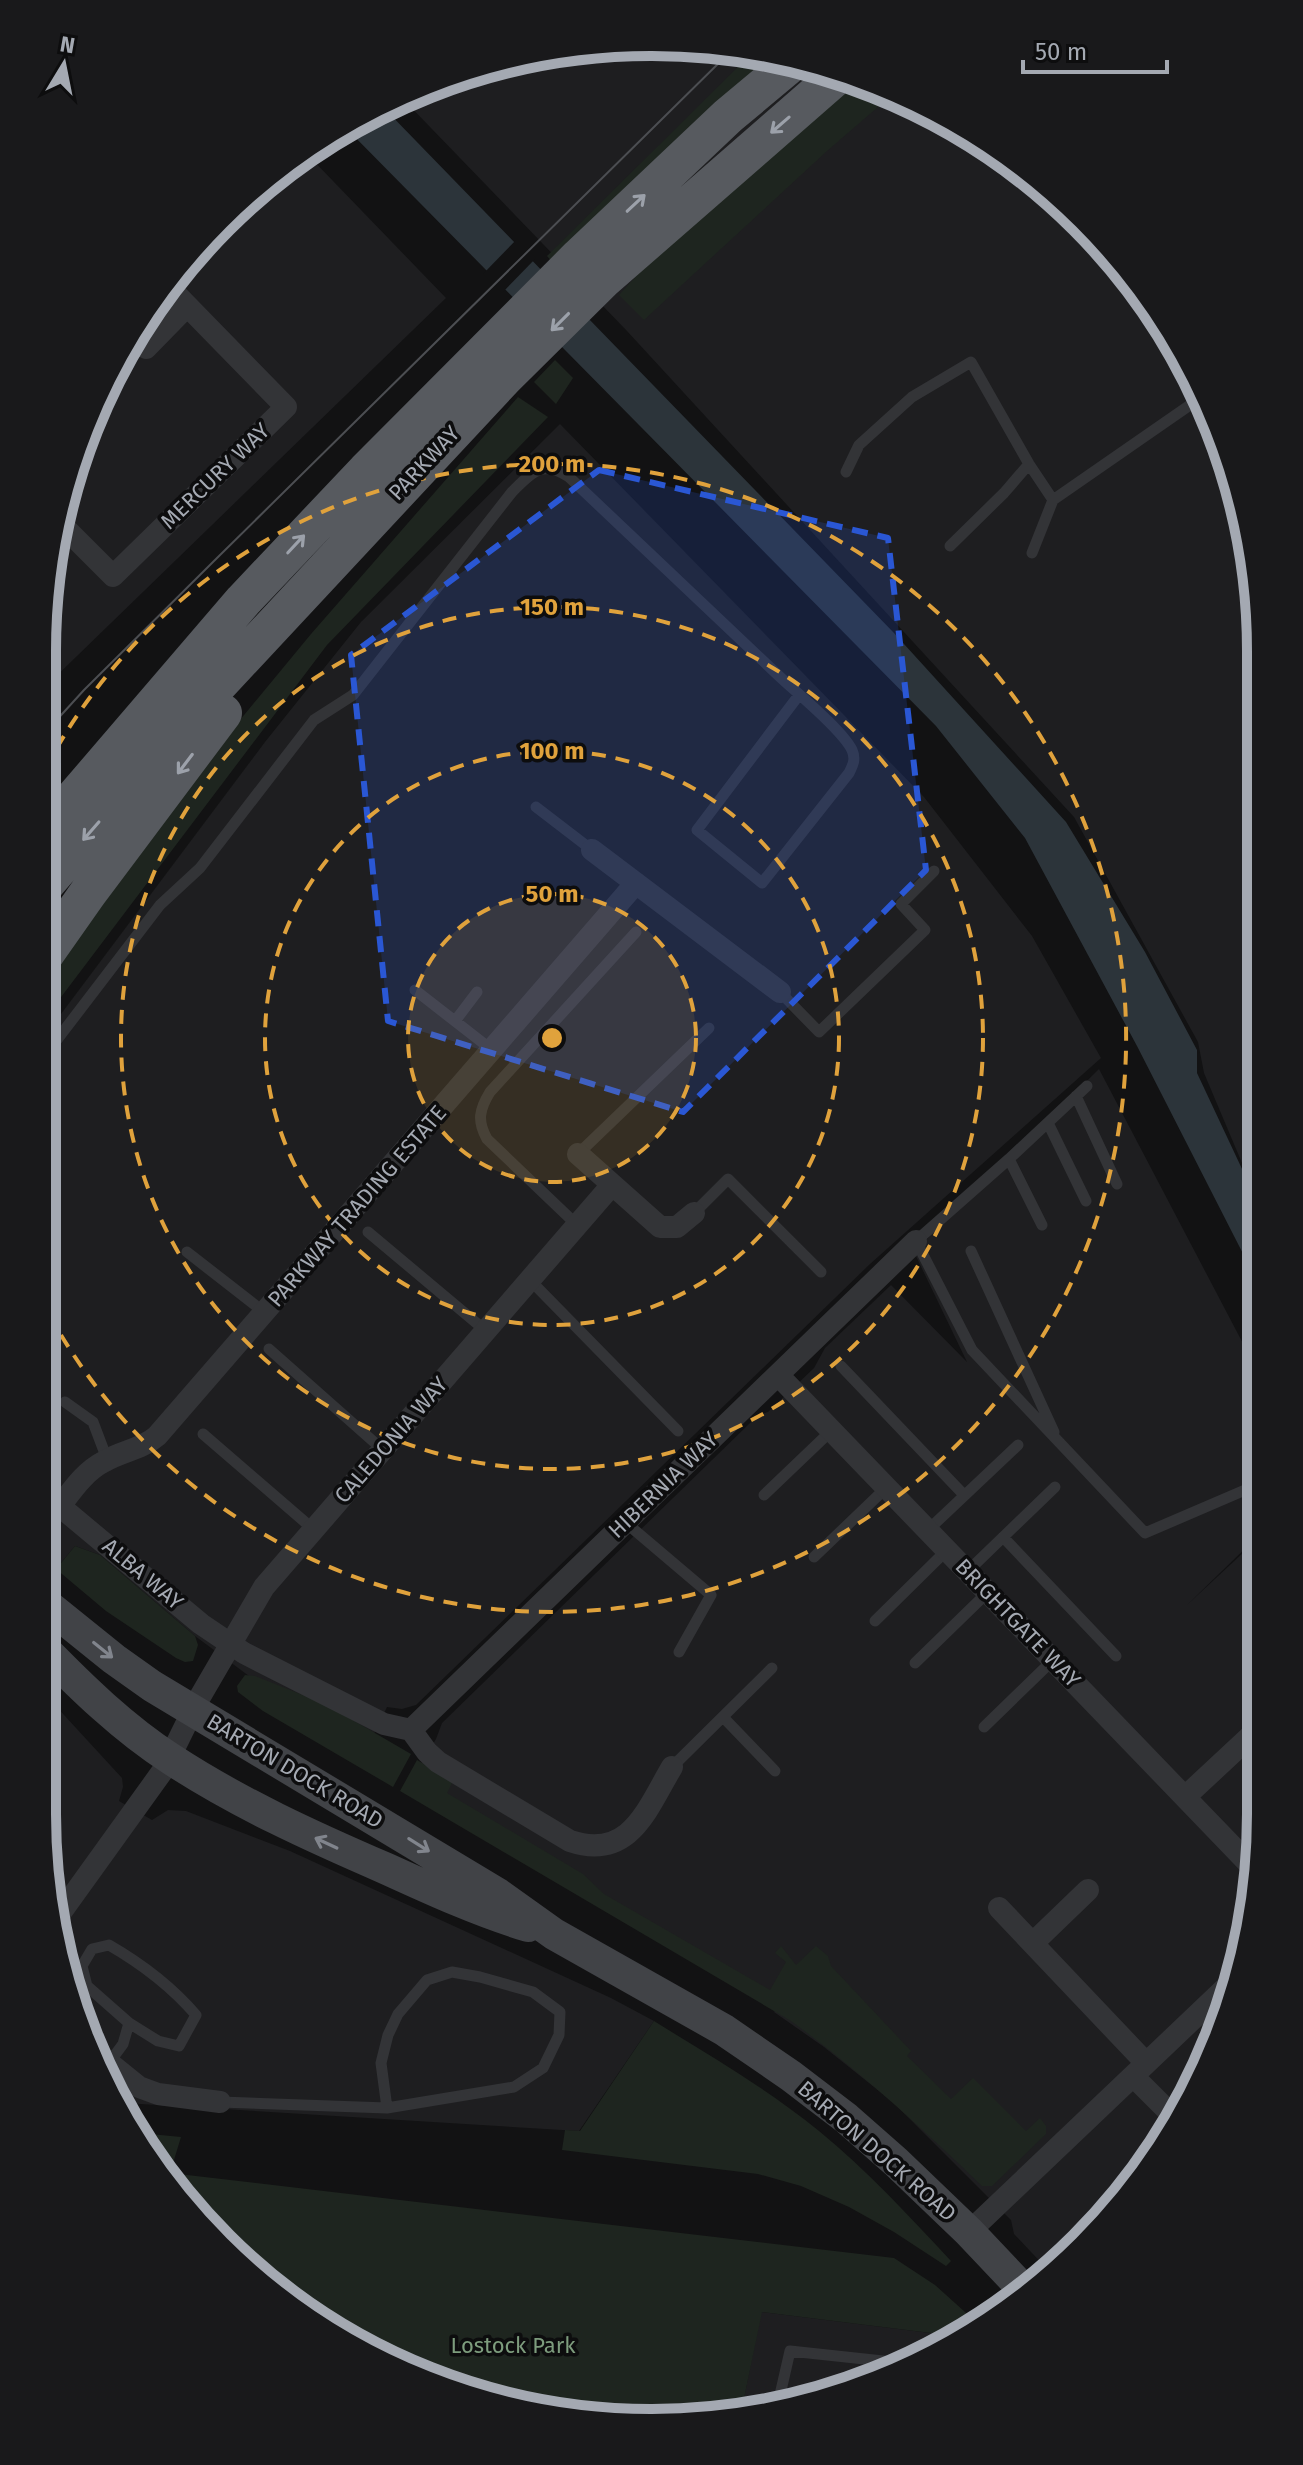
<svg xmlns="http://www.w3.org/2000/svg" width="1303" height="2465" viewBox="0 0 1303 2465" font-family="'Fira Sans',sans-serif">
<rect width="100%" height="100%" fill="#121213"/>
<path fill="#1e1e20" d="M692 43 810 63 921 105 1054 194 1158 313 1215 419 1256 571 1258 1201 1204 1073 1198 1042 1074 817 627 331 402 98 456 74 572 47Z
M306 153 446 298 43 689V612L63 493 105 382 168 280 250 193Z
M560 424 924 797 1032 936 1101 1058 870 1264 416 1705 402 1709 387 1707 373 1736 249 1676 195 1636 100 1555 75 1546 56 1569 42 1556 43 1038 265 742 361 622Z
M1099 1069 1258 1372 1259 1535 1187 1605 1259 1538 1260 1853 1240 1971 1198 2083 1082 2245 1048 2270 1014 2234 1011 2220 894 2103 824 2047 774 2012 781 2002 597 1894 414 1775 436 1739 442 1723 750 1423 759 1415 768 1412 814 1368 825 1348 891 1285 967 1362 914 1252Z
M42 1691 122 1778 123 1787 119 1801 152 1820 168 1810 186 1811 290 1851 611 1998 654 2021 579 2131 124 2103 74 2010 42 1813Z
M761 2312 955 2336 921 2360 810 2402 741 2413Z"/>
<path fill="#1e251f" d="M752 53 784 59 555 265 547 256Z
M855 80 893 94 827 151 644 320 619 295 687 220Z
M555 360 573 378 556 404 534 382Z
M518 397 548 417 327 645 43 1021V986L221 743 311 634Z
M75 1546 100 1555 195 1636 198 1645 193 1661 185 1662 176 1658 106 1611 56 1569Z
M245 1675 255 1676 325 1704 411 1754 393 1787 263 1711 238 1692 237 1686Z
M417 1760 453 1781 447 1793 583 1874 604 1894 770 1990 786 1962 775 1953 781 1946 796 1965 816 1946 828 1956 831 1966 911 2051 907 2056 951 2099 973 2078 1026 2131 1040 2118 1046 2126V2134L992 2186H982C920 2126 861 2072 791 2021L400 1791Z
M654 2021C710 2056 768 2089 819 2131 867 2170 909 2216 951 2261L946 2266 894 2232 849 2207 801 2186 758 2174 562 2150 565 2130 580 2131Z
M140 2133 181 2137 170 2173 894 2258 935 2285 975 2321 955 2336 762 2312 741 2413 692 2422 494 2402 313 2321 168 2185Z"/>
<path fill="#2c343a" d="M383 107 894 633 1066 822 1145 952 1197 1050V1073L1258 1203V1283L1137 1046 1025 838 936 726 344 126Z"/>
<path fill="#121213" d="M517 239 536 258 502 293 483 274Z"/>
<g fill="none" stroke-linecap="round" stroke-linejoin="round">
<path stroke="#333437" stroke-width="11" d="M846 472 859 445 912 397 971 362 1029 464 1053 500 1203 396
M950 546 1004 493 1029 464
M1032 553 1053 500
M536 807 592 850
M415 990 492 1050
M780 992 819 1032 925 930 901 904 934 871
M455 1021 477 992
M43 1058 160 905 200 868 314 720 353 695 512 492C531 473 542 459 569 477 639 543 709 609 779 676 797 693 842 730 852 750 856 759 853 765 849 773L762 883 697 830 799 695
M1087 1086 1009 1159 916 1241 972 1350 1145 1533 1259 1484
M1076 1096 1117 1184
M1048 1123 1086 1201
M578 1154 709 1028
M1009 1159 1042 1225
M694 1213 728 1179 821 1272
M577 1225 487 1139C477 1121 479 1110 490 1092L636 932
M368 1232 486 1331
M971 1251 1054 1432
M187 1252 264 1312
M530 1280 678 1431
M269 1349 383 1450
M841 1366 964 1495
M65 1402 93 1422 107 1459
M203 1434 313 1529
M764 1495 832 1430
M625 1522 711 1595 679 1652
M928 1530 1018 1445
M1003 1537 1116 1656
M814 1557 887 1487
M968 1571 1055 1487
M875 1621 947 1550
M915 1663 988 1592
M723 1717 775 1771
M984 1727 1053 1660
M672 1767 772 1668
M109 1945C142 1964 171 1986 196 2015L179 2046 158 2041 129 2023 87 1986 82 1966 92 1949Z
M109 2063 123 2044 129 2023
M220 2102 387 2108 514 2087 543 2068 559 2035 560 2012 533 1992 480 1977 452 1972 427 1980 398 2014 388 2035 381 2063 387 2108
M777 2408 790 2351 911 2364"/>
<path stroke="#333437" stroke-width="22" d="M288 166H289
M146 348 187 306
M58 521 113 576 286 407 166 284
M592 850 780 992
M578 1154 660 1227H677L694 1213
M778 1375 1257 1872
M56 1503 201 1624 244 1653 384 1724 411 1730 427 1752 438 1762 570 1841C630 1861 647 1809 672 1767
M60 1506C73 1489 85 1471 105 1461 122 1451 142 1449 157 1436L636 883
M411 1730 916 1241
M1185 1797 1259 1728
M999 1908 1146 2063
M59 1915 164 1769 197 1702 264 1587 611 1186
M1033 1943 1088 1890
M97 2053 139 2087 158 2094 220 2102
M1133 2076 1174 2117
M969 2232 1239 1975"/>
<path stroke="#414347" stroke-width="32" d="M42 1601 114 1659 152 1686 498 1894 554 1934 724 2030 791 2076 846 2118 896 2162 969 2232 1022 2288
M42 1647C81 1687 123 1728 171 1759 238 1803 313 1837 387 1869 433 1890 479 1911 528 1926"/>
<path stroke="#575a5f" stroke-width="38" d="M43 834 243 601 366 471 579 257 728 116 795 60
M43 887 200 704 504 378 603 280 839 74
M43 957 88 893 223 713"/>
<path stroke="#4c4e52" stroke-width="2" d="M43 735 84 690 216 559 732 50"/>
</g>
<defs><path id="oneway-shaft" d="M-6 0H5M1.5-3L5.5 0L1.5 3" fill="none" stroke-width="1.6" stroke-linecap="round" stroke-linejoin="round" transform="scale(2)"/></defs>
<g stroke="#9ca1aa">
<use href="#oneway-shaft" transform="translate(780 125) rotate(139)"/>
<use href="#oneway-shaft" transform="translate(636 203) rotate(-43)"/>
<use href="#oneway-shaft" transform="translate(560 322) rotate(135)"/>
<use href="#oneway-shaft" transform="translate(296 544) rotate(-47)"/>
<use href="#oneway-shaft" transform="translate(185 764) rotate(127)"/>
<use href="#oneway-shaft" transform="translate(91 831) rotate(131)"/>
</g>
<g stroke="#81858d">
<use href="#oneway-shaft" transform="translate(103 1650) rotate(39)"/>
<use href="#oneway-shaft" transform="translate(326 1843) rotate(-155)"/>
<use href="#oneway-shaft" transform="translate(419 1845) rotate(32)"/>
</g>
<path fill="#2a57d4" fill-opacity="0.2" stroke="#2a57d4" stroke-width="6" stroke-dasharray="16 10" stroke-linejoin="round" d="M599 470 888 538 926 870 683 1112 388 1021 351 655Z"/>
<circle cx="552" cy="1038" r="144" fill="#e0a23c" fill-opacity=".12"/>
<g fill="none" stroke="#e0a23c" stroke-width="4" stroke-dasharray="14 10">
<circle cx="552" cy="1038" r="144"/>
<circle cx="552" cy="1038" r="287"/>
<circle cx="552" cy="1038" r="431"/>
<path d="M45 769A574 574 0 1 1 43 1303"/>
</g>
<g text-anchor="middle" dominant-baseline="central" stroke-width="7" stroke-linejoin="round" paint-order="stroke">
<g font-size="22" fill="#a4a9b2" stroke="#0d0d0e">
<text transform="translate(424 463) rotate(-47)">PARKWAY</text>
<text transform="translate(215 476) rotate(-44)">MERCURY WAY</text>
<text transform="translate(357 1206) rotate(-49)">PARKWAY TRADING ESTATE</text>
<text transform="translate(391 1440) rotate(-49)">CALEDONIA WAY</text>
<text transform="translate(663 1485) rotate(-44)">HIBERNIA WAY</text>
<text transform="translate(143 1574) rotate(40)">ALBA WAY</text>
<text transform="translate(1018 1623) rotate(46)">BRIGHTGATE WAY</text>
<text transform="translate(295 1771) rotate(31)">BARTON DOCK ROAD</text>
<text transform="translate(877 2151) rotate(41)">BARTON DOCK ROAD</text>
</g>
<g font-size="22" fill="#7d9c7d" stroke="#0d0d0e">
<text x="513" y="2345">Lostock Park</text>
</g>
</g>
<path d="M0 0H1303V2465H0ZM651 56H652A595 595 0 0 1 1247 651V1814A595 595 0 0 1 652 2409H651A595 595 0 0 1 56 1814V651A595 595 0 0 1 651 56Z" fill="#19191b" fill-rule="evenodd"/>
<path fill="none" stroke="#a4a9b2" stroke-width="10" d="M651 56H652A595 595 0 0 1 1247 651V1814A595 595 0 0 1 652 2409H651A595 595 0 0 1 56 1814V651A595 595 0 0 1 651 56Z"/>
<circle cx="552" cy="1038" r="12" fill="#e0a23c" stroke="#0d0d0e" stroke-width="4"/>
<g font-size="24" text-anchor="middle" font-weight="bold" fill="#e0a23c" stroke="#0d0d0e" stroke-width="7" stroke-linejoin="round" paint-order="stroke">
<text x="552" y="472">200 m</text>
<text x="552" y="615">150 m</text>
<text x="552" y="759">100 m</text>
<text x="552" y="902">50 m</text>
</g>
<g transform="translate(64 64) rotate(10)" stroke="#0d0d0e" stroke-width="6" paint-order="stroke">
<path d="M0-6L14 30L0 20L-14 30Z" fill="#a4a9b2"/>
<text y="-12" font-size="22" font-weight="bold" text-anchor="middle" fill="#a4a9b2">N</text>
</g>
<path d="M1023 60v12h144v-12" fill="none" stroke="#a4a9b2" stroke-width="4"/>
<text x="1035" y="60" font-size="24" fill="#a4a9b2" stroke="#0d0d0e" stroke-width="6" paint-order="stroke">50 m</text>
</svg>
